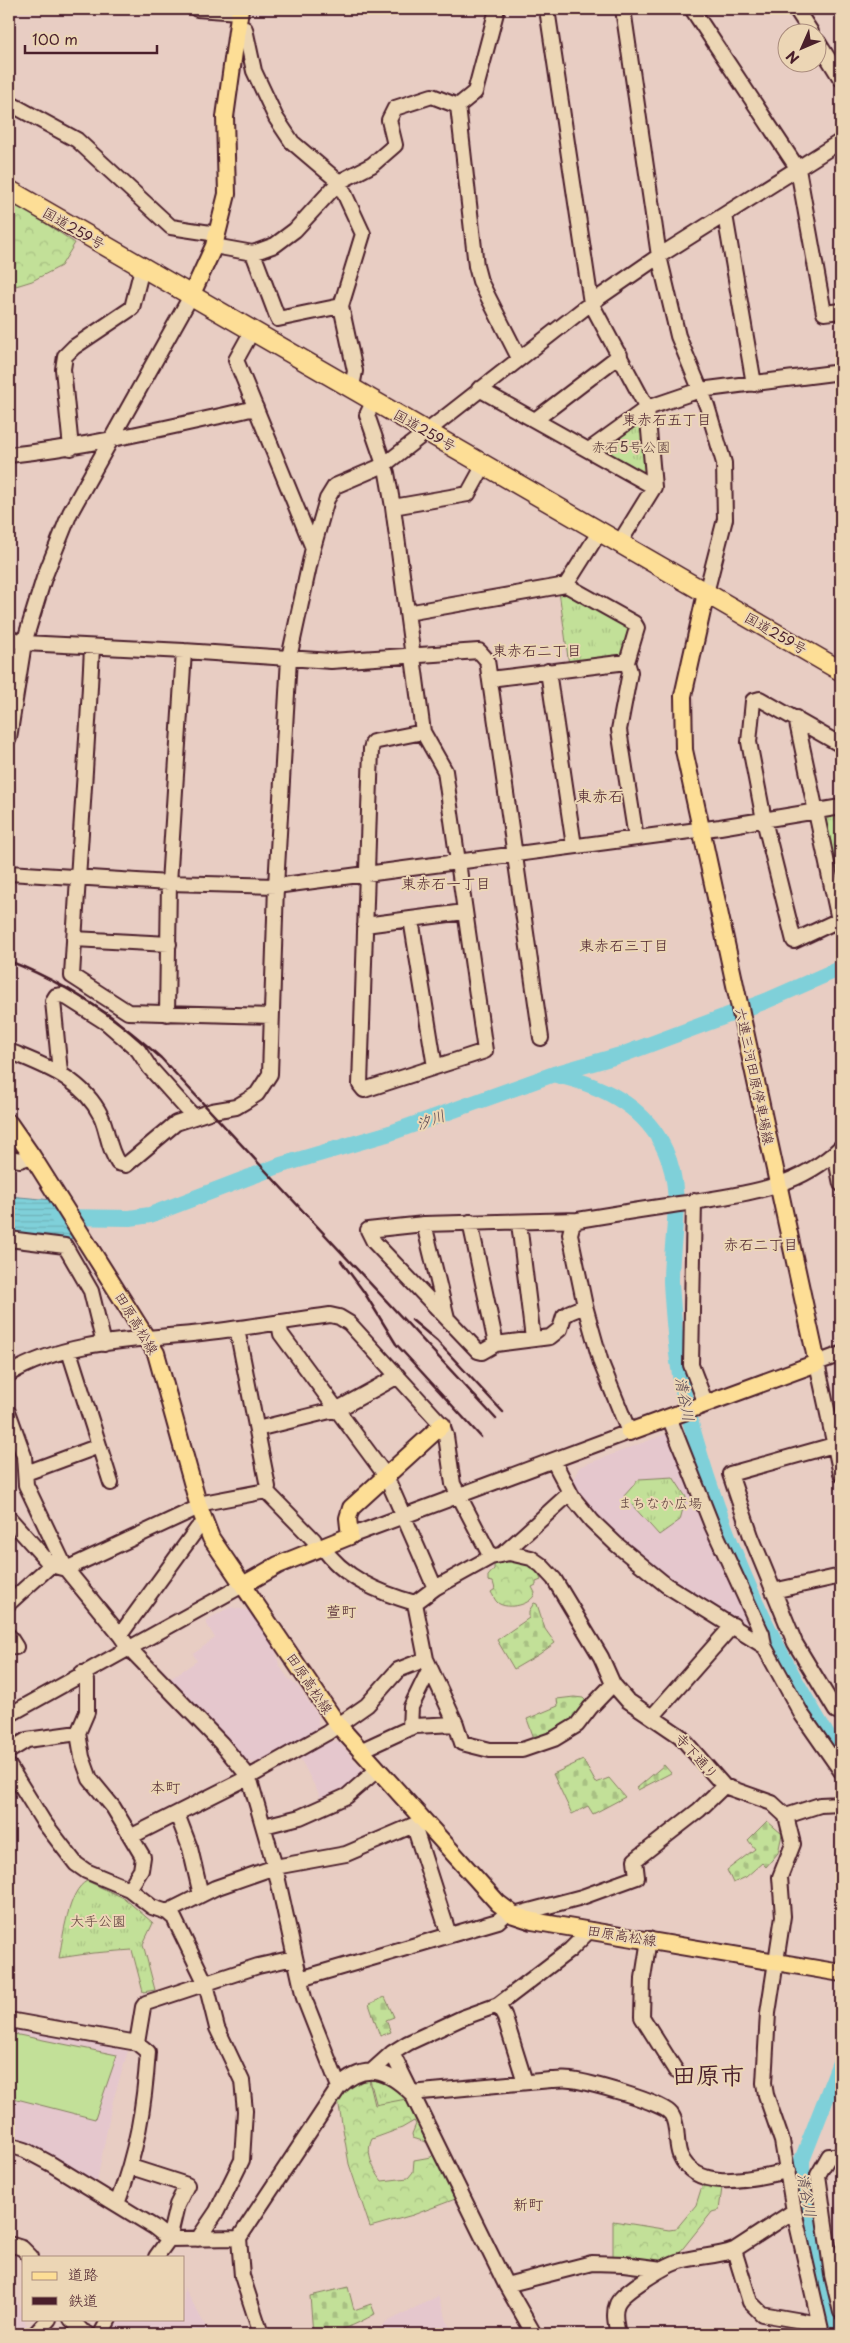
<svg xmlns="http://www.w3.org/2000/svg" width="850" height="2343" viewBox="0 0 850 2343" font-family="'Playpen Sans','Klee One',sans-serif">
<defs>
<pattern id="grass-tufts" width="24" height="20" patternUnits="userSpaceOnUse" patternTransform="scale(1.25)"><rect width="24" height="20" fill="#c2e098"/><path d="M3 7l-1-3M5 7V3M7 7l1-3M15 17l-1-3M17 17v-4M19 17l1-3" fill="none" stroke="#a8c083"/></pattern>
<pattern id="forest-crowns" width="20" height="18" patternUnits="userSpaceOnUse" patternTransform="scale(1.25)"><rect width="20" height="18" fill="#c2e098"/><path d="M2 6a3 3 0 1 1 6 0M12 15a3 3 0 1 1 6 0" fill="none" stroke="#a8c083"/></pattern>
<pattern id="cemetery-stones" width="16" height="16" patternUnits="userSpaceOnUse" patternTransform="scale(1.25)"><rect width="16" height="16" fill="#c2e098"/><path d="M2 7V4a2 2 0 0 1 4 0v3zM10 15v-3a2 2 0 0 1 4 0v3z" fill="#a8c083"/></pattern>
<pattern id="water-rules" width="6" height="5" patternUnits="userSpaceOnUse" patternTransform="scale(1.25)"><rect width="6" height="5" fill="#7fd0d9"/><path d="M0 2.5h6" fill="none" stroke="#6fb2ba"/></pattern>
</defs>
<rect width="100%" height="100%" fill="#e8cdc3"/>
<filter id="ink" filterUnits="userSpaceOnUse"><feTurbulence type="fractalNoise" baseFrequency=".02" numOctaves="2"/><feDisplacementMap in="SourceGraphic" scale="10" xChannelSelector="R" yChannelSelector="G"/><feConvolveMatrix kernelMatrix="1 2 1 2 8 2 1 2 1" color-interpolation-filters="sRGB"/></filter>
<g filter="url(#ink)">
<path fill="#e5c7cd" d="M671 1432 753 1628 685 1589 654 1569 621 1540 589 1508 573 1482 579 1467Z
M230 1607 251 1611 274 1645 279 1665 287 1677 299 1688 318 1715V1729L259 1763 248 1762 170 1679 197 1661 193 1654 215 1638 205 1621Z
M338 1741 367 1775 324 1804 298 1754 320 1742Z
M9 2026 128 2051 112 2104 96 2187 9 2142Z
M9 2279 24 2319 30 2334H9Z
M184 2287 210 2334H109L116 2319H184Z
M438 2296 452 2334H371L389 2321Z"/>
<path fill="url(#grass-tufts)" stroke="#868062" d="M644 413 650 477 601 448Z
M559 591H567L630 628 623 659 569 665Z
M841 815V903L823 818Z
M673 1477 686 1497 680 1520 659 1535 624 1496 639 1479Z
M87 1881 124 1898 153 1923 143 1944 155 1990 143 1992 132 1950 93 1953 59 1958C63 1938 68 1890 87 1881Z
M381 2079C396 2084 405 2097 414 2110L380 2118 370 2080Z"/>
<path fill="url(#forest-crowns)" stroke="#868062" fill-rule="evenodd" d="M9 199 75 243 61 266 32 281 16 286 9 264Z
M498 1560H525L537 1570 541 1580 536 1582V1585L532 1587 535 1593C532 1605 508 1610 498 1603 495 1601 493 1595 491 1592L495 1589 493 1582 488 1581V1576L494 1569V1562Z
M369 2080 375 2105 406 2099 414 2110 458 2198 413 2215 370 2227 349 2164 338 2100 350 2085ZM414 2121 416 2124 412 2134 413 2138 429 2143 434 2154 431 2157 414 2160 413 2172 408 2178 382 2181C373 2169 365 2153 372 2139L402 2128Z
M702 2186 722 2188 719 2210 712 2212 680 2252V2258L661 2262H613V2221L669 2230 676 2229 696 2205Z"/>
<path fill="url(#cemetery-stones)" stroke="#868062" d="M534 1603 537 1604 545 1629 555 1643 538 1655 514 1669 497 1640 529 1618V1611Z
M574 1697 583 1698 587 1702 576 1722 535 1741 527 1719 558 1706 557 1699Z
M583 1760 596 1783 609 1778 625 1797 593 1814 588 1806 572 1814 553 1774Z
M664 1765 671 1773 638 1790 637 1788Z
M767 1821 782 1834 778 1853 766 1867 762 1863 746 1877 733 1883 727 1870 755 1849 748 1840Z
M385 1997 394 2017 386 2020 391 2032 380 2036 369 2004Z
M348 2287 354 2310 371 2304 375 2314C355 2325 337 2334 313 2334L310 2296Z"/>
<path fill="#c2e098" stroke="#868062" d="M9 2033 117 2055 95 2119 9 2097Z"/>
<path fill="url(#water-rules)" stroke="#6a8993" d="M9 1196 52 1200 76 1239 9 1233Z"/>
<g fill="none" stroke-linecap="round" stroke-linejoin="round">
<path stroke="#7fd0d9" stroke-width="16" d="M556 1075C601 1085 645 1106 665 1150 685 1195 671 1234 671 1281 672 1302 674 1323 676 1344 680 1390 693 1433 707 1477 733 1557 766 1631 808 1703 819 1720 828 1740 841 1756
M58 1217 130 1218 150 1215 281 1165 390 1133 554 1074 624 1054 766 1001 841 968
M837 2334 802 2170V2160L841 2060"/>
<g stroke="#4a1f2b" stroke-width="18">
<path id="minor" d="M197 9 239 12
M547 9 591 303 647 408 654 487 620 542
M623 9 659 256 678 336 707 406 724 463 725 519 706 593
M692 9 798 169 824 313 841 311
M796 9 811 32
M237 29H245L254 71 276 118 292 142 339 182 363 234 341 306 355 371 352 387
M818 42 841 79
M9 103 77 140 171 227 217 234
M458 106 476 266 480 281 519 358
M458 106 475 92 497 9
M725 215 754 384
M214 246 253 253 275 245 295 230 339 182 372 165 395 145 389 120 395 108 432 96 458 106
M253 253 278 319 341 306
M252 331 236 360 313 548
M479 389 654 487
M374 400 367 415 387 473 393 507 423 732 373 742 371 749 360 1085 364 1090 485 1051 445 771 423 732
M535 420 620 355
M71 448 63 369 65 356 74 347 132 308 142 268
M589 450 647 408 700 390 841 372
M9 455C93 446 173 426 256 408
M393 507 468 494 484 465
M566 585 600 531
M407 613 566 585 634 623 637 628 627 662 630 672 619 730 636 838
M9 638 24 643 184 651 331 661 479 651 487 660 541 1038
M92 647C87 757 78 867 72 976L128 1012 271 1016
M548 671 574 846
M490 679 627 662
M796 718 839 920 794 941 764 820 749 742 753 701 760 699 841 745
M9 738 24 643 44 578 70 513 191 296
M9 873 169 883 276 886 720 827 841 807
M411 919 435 1067
M365 925 464 912
M74 939 169 944
M167 1014 169 883 184 651
M9 1051C45 1066 82 1078 101 1116 108 1131 108 1149 118 1163L126 1165 176 1123 212 1111 236 1107 246 1101 257 1094 270 1074 276 886 289 658 313 548 327 499 335 486 384 465 591 303 659 256 841 141
M60 1072 53 1001 56 996 63 995 107 1023 138 1050 150 1068 193 1116
M835 1154 841 1184
M9 1158 20 1160 32 1156
M694 1201 691 1365 706 1404
M470 1222 496 1344 550 1337 560 1329 564 1316 570 1312 585 1306
M519 1223 533 1339
M424 1224 447 1318
M9 1239 65 1246 91 1291 104 1344
M279 1322 281 1334 386 1476 435 1588
M237 1329 268 1487 266 1491
M496 1344 482 1352 478 1351 374 1242 368 1230 424 1224 578 1220
M69 1351 111 1483
M841 1354 817 1363 841 1474
M9 1374C66 1340 137 1340 201 1333 244 1328 287 1321 330 1315L339 1317 349 1323 442 1425 446 1436 453 1484 491 1557
M9 1414 24 1456 26 1485 66 1569 120 1635 129 1648 221 1743 249 1777 275 1867 304 1998 339 2087
M669 1417 711 1523 762 1634 764 1646 802 1715 841 1771
M257 1429 338 1409 398 1376
M841 1443 730 1474 751 1536 795 1643 836 1711 841 1712
M554 1462 573 1498 592 1521 617 1545 666 1585 764 1646
M26 1473 99 1446
M266 1491 314 1540 315 1549
M198 1504 266 1491
M9 1518 51 1565 66 1569 199 1507
M350 1536 629 1432 601 1363 585 1306 570 1234 572 1226 578 1220C614 1214 650 1208 687 1203 743 1194 798 1189 841 1147
M322 1546C343 1578 380 1593 415 1603L435 1588 491 1557 509 1553 531 1558 541 1565 554 1579 601 1657 613 1684 627 1700 680 1736 724 1786 772 1803 786 1816 793 1844 780 1877 783 1916 768 2013 764 2083 766 2095 782 2141 794 2211 822 2334
M503 1554 570 1493
M773 1591 841 1576
M9 1603 51 1565
M415 1603 426 1659 456 1724
M120 1635 197 1529 204 1524
M9 1636 16 1647
M82 1673 87 1681V1712L78 1733 82 1757 90 1779 113 1807 143 1857 141 1870 129 1889
M9 1715 243 1585
M652 1717 733 1625
M410 1728 411 1707 430 1668
M9 1751 27 1740 78 1733
M360 1751 414 1726 456 1724 462 1743 490 1750H522L554 1739 577 1725 590 1708 613 1684
M9 1766 43 1821 76 1864 86 1871 129 1889 152 1907 167 1912 174 1918 206 1984 217 2028 242 2081 245 2111 242 2160 217 2211 198 2239
M177 1814 190 1848 201 1895
M786 1816 820 1805 841 1804
M264 1826 300 1817 347 1796 377 1770
M414 1826 449 1935
M132 1836 249 1777 327 1733 367 1705 398 1670 426 1659
M167 1912 215 1888 275 1867 346 1854 423 1821
M514 1915 582 1897 637 1877 635 1860 699 1810 724 1786
M649 1939 643 1978 642 2017 676 2071
M300 1979 498 1921 509 1911
M498 2005 504 2015 525 2082
M9 2020 137 2043 148 2052C144 2108 137 2151 117 2204
M137 2043 143 2007 146 2003 258 1966 294 1958
M392 2053 506 2285 534 2334
M372 2071 392 2053 408 2043 462 2018 498 2005 570 1950 590 1930
M9 2145 25 2150 51 2164 154 2227 169 2239 239 2238
M841 2156H829L818 2175 832 2275 841 2312
M131 2167 187 2185 177 2205 169 2239 156 2257
M9 2244 22 2248 31 2257
M734 2250 750 2302 762 2314 819 2324
M506 2285 592 2263 624 2264 662 2269
M71 2319 82 2331 88 2334
M35 2334 49 2319
M101 2334 109 2319
M261 2334 242 2276 239 2238 339 2087C364 2062 388 2070 411 2093L551 2080C558 2080 564 2079 571 2080 588 2082 663 2102 671 2114 679 2125 675 2143 680 2155 697 2195 757 2177 788 2171
M618 2334C616 2325 613 2313 617 2304 622 2292 665 2266 677 2262 696 2256 716 2257 734 2250L794 2211"/>
</g>
<g stroke="#4a1f2b" stroke-width="20">
<path id="major" d="M191 296 214 246 227 194 225 117 240 9
M9 1123 32 1156 156 1353 199 1507 211 1538 338 1725 498 1903 514 1915 532 1921 841 1973
M629 1432 817 1363 684 750 683 696 706 593
M243 1585 278 1565 350 1536 348 1518 351 1508 442 1425"/>
</g>
<g stroke="#4a1f2b" stroke-width="22">
<path id="highway" d="M9 190 841 671"/>
</g>
<use href="#minor" stroke="#ecd6b5" stroke-width="14"/>
<use href="#major" stroke="#fdde96" stroke-width="16"/>
<use href="#highway" stroke="#fdde96" stroke-width="19"/>
<path stroke="#4a1f2b" stroke-width="2.5" d="M9 961C66 983 116 1017 161 1058L496 1419
M341 1261 364 1292 396 1344 481 1437
M412 1320 437 1341 503 1412"/>
</g>
</g>
<g text-anchor="middle" dominant-baseline="central" stroke-width="4" stroke-linejoin="round" paint-order="stroke">
<g font-size="14" fill="#4a1f2b" stroke="#ecd6b5">
<text transform="translate(74 228) rotate(30)">国道259号</text>
<text transform="translate(425 430) rotate(30)">国道259号</text>
<text transform="translate(776 633) rotate(30)">国道259号</text>
<text transform="translate(755 1076) rotate(78)">六連三河田原停車場線</text>
<text transform="translate(137 1323) rotate(59)">田原高松線</text>
<text transform="translate(310 1683) rotate(56)">田原高松線</text>
<text transform="translate(697 1756) rotate(48)">寺下通り</text>
<text transform="translate(622 1935) rotate(9)">田原高松線</text>
</g>
<g font-size="14" fill="#5c3c3b" stroke="#ecd6b5">
<text x="631" y="446">赤石5号公園</text>
<text x="660" y="1502">まちなか広場</text>
<text x="98" y="1920">大手公園</text>
</g>
<g font-size="15" fill="#4a1f2b" stroke="#ecd6b5">
<text x="667" y="418">東赤石五丁目</text>
<text x="537" y="649">東赤石二丁目</text>
<text x="446" y="882">東赤石一丁目</text>
<text x="624" y="944">東赤石三丁目</text>
<text x="761" y="1243">赤石二丁目</text>
<text x="341" y="1610">萱町</text>
<text x="165" y="1786">本町</text>
<text x="528" y="2203">新町</text>
</g>
<g font-size="15" font-style="italic" fill="#55424e" stroke="#ecd6b5">
<text transform="translate(430 1119) rotate(-20)">汐川</text>
<text transform="translate(686 1399) rotate(79)">清谷川</text>
<text transform="translate(808 2195) rotate(79)">清谷川</text>
</g>
<g font-size="16" fill="#4a1f2b" stroke="#ecd6b5">
<text x="600" y="795">東赤石</text>
</g>
<g font-size="24" font-weight="bold" fill="#4a1f2b" stroke="#ecd6b5">
<text x="708" y="2074">田原市</text>
</g>
</g>
<rect width="850" height="2343" fill="none" stroke="#ecd6b5" stroke-width="30"/>
<rect x="15" y="15" width="820" height="2313" fill="none" stroke="#4a1f2b" stroke-width="2" filter="url(#ink)"/>
<rect x="22" y="2256" width="162" height="65" fill="#ecd6b5" stroke="#ab8d7e"/>
<rect x="32" y="2272" width="25" height="8" fill="#fdde96" stroke="#ab8d7e"/>
<text x="68" y="2280" font-size="15" fill="#4a1f2b">道路</text>
<rect x="32" y="2297" width="25" height="8" fill="#4a1f2b" stroke="#ab8d7e"/>
<text x="68" y="2306" font-size="15" fill="#4a1f2b">鉄道</text>
<g transform="translate(802 48) rotate(225)"><circle r="24" fill="#ecd6b5" stroke="#ab8d7e"/>
<path d="M0-4L9 19L0 12L-9 19Z" fill="#4a1f2b"/>
<text y="-8" font-size="14" font-weight="bold" text-anchor="middle" fill="#4a1f2b">N</text>
</g>
<path d="M25 45v8h132v-8" fill="none" stroke="#4a1f2b" stroke-width="2.5"/>
<text x="32" y="45" font-size="15" fill="#4a1f2b" stroke="#ecd6b5" stroke-width="4" paint-order="stroke">100 m</text>
</svg>
